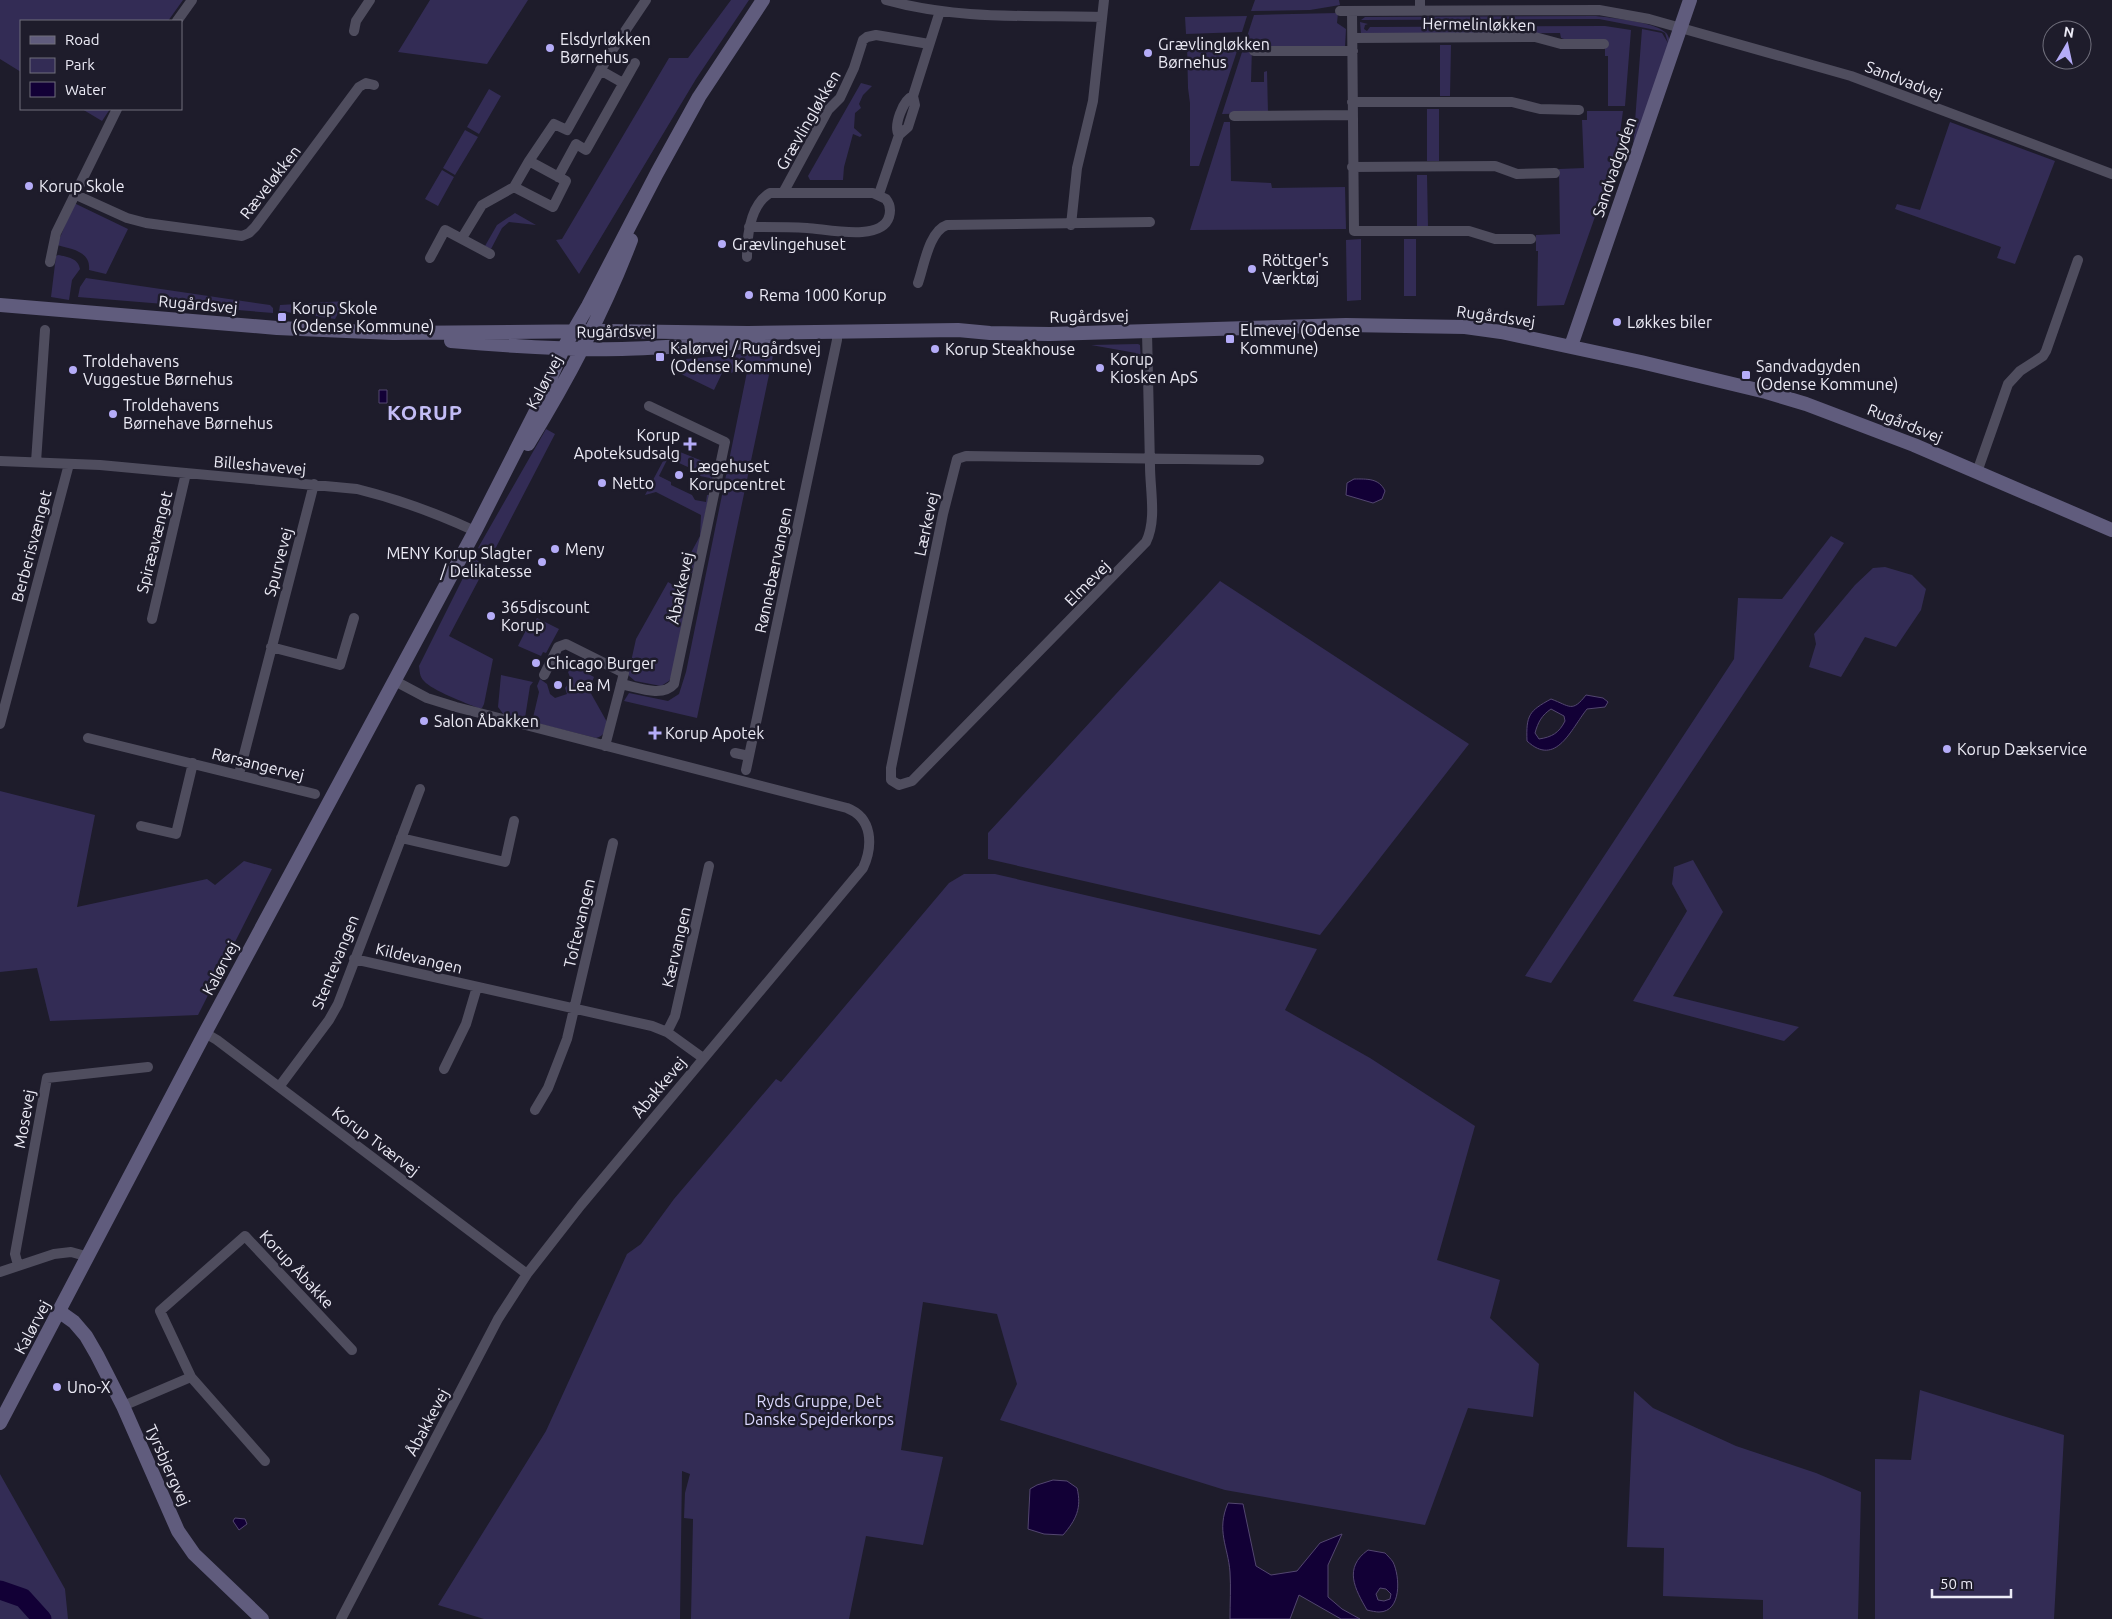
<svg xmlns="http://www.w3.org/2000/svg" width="2112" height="1619" viewBox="0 0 2112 1619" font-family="Ubuntu,sans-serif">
<rect width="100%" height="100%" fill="#1e1c2b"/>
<path fill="#332c55" d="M0 0H183L168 21H21V72L0 59Z
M430 0H528L487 64 398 52Z
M731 0H749L696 79 579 274 556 240 562 239 669 58H688Z
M1255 0H1344H1339L1340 5 1310 10 1251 11Z
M1338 13 1337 23 1346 29 1345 47H1252L1251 82H1264V72L1267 71 1268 113 1222 114 1254 15Z
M1247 16 1242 32 1186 34 1185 17Z
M1596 16C1612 18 1654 22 1665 32 1668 34 1669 38 1670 42L1633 148 1642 29 1662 33 1668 43 1665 33 1661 31 1599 19 1361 20 1365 17Z
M1360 22 1368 24 1365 25 1364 29 1367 31 1370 27 1605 26 1631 30 1625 106H1608V56H1605V40L1564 39 1561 38 1560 33 1361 34Z
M1240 42 1199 166H1190V103L1188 88 1187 43Z
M1440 45H1451L1450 96H1440Z
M861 83 872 86 863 95 859 104 861 108 855 113 854 128 862 135 860 137 853 134 844 167 843 180H810L808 176Z
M489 89 501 96 479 134 467 127Z
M82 109H110L102 121Z
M1427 109H1439V161H1427Z
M1587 111H1623L1617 154 1564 305 1537 306 1538 251H1536V235L1560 234 1559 169 1584 168 1582 120H1587Z
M1224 122H1230L1231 181 1271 183 1272 188 1345 187 1346 229 1190 230Z
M1950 122 2055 161 2015 264 1997 258 2001 247 1895 209 1897 204 1920 210Z
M465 130 478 137 455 175 443 168Z
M442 170 454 177 438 206 425 199Z
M1417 175H1427L1428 227H1417Z
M74 203 128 229 106 274 89 270C91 251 71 249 57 245Z
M515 213 536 225 509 222 502 228 491 249 485 246 497 225Z
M1361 239V300L1347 301 1346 240Z
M1404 239H1416V296H1404Z
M58 255C68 257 78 258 80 269L72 280 69 300 51 297 56 256Z
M86 278 270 305 273 308V313L78 297 80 287Z
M345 301 335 319 279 311 280 305Z
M1138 344 1140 345 1141 360H1135L1136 353 1091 345Z
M774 351 697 718 624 701 629 693 668 701 679 694 686 672 747 372 735 369 732 373 724 369 714 390 679 373 686 359Z
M546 429 555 434 492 555 478 548Z
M670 448 715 466 711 487 709 486 710 478 700 476 701 473 668 458 659 476 671 482V485L692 495 695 500 706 502 707 495H709L694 571 691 573 692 565 687 560 700 536 701 515 656 492 645 495Z
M1831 536 1844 543 1551 983 1525 976 1734 659 1738 598 1782 599Z
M473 558 486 566 449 636 493 659 484 704 482 708H478C464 702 433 691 424 681 419 676 420 671 419 666Z
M1885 567 1912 575 1926 589 1921 610 1896 647 1865 637 1841 677 1809 667 1816 644 1814 634 1855 585 1873 568Z
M1220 581 1469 744 1320 935 988 859V833Z
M668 582 687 593 689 584 690 587 672 675 669 681 661 686 635 681 628 675 636 639Z
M537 618 559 629 546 653 543 652 541 656 518 646 531 620 535 622Z
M572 665 594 677 589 690 607 722C605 730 605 736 596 738L532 722 539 692 537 686 540 679 547 684 550 694 555 698 567 694 565 688 571 680 568 672Z
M501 675 533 682 530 686 525 718 523 720 504 715 498 707Z
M0 791 95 815 77 907 207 879 215 885 244 861 272 869 198 1015 50 1021 37 968 0 972Z
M1693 860 1723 912 1673 996 1799 1027 1784 1041 1633 1001 1687 911 1672 884 1674 867Z
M964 874H995L1317 949 1285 1010 1370 1058 1475 1126 1437 1260 1500 1280 1490 1318 1539 1364 1533 1417 1468 1408 1425 1525 1225 1490 1000 1420 1017 1384 997 1314 923 1302 901 1450 943 1457 923 1545 866 1536 849 1619H691L693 1519 684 1518 685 1493 690 1474 682 1471 680 1619H484L438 1605 546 1431 627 1254 641 1244 674 1199 776 1079 781 1082 949 883Z
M1920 1390 2064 1435 2054 1619H1875V1459L1911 1460Z
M1634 1391 1653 1408 1736 1446 1816 1473 1861 1492 1858 1619H1763V1600L1663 1596 1664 1548 1627 1547Z
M0 1474 65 1589 68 1619H0Z"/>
<path fill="#120036" stroke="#534670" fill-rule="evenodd" d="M379 390H387V403H379Z
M1354 479C1367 479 1379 478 1385 491L1382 499 1373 503 1346 495 1347 483Z
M1586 695 1603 698 1608 702 1605 707 1587 709C1571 729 1556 768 1527 741 1526 715 1529 711 1551 699 1570 706 1572 713 1586 695ZM1551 709 1564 716 1565 721C1559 733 1552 737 1539 739L1535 733C1538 722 1542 715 1551 709Z
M1053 1480 1067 1481 1077 1488C1082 1508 1076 1520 1063 1535L1044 1534 1028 1529 1030 1489 1037 1485Z
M1228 1503 1243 1504 1256 1566 1271 1575 1297 1571 1320 1543 1342 1534 1328 1565V1597L1342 1609 1360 1619H1341L1299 1595 1290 1619H1230C1230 1603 1231 1588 1230 1572 1228 1546 1216 1531 1228 1503Z
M235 1518 245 1519 247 1524 239 1530 233 1521Z
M1368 1550 1385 1553C1387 1555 1391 1559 1393 1562 1400 1576 1402 1612 1379 1612 1376 1612 1371 1611 1367 1610 1355 1589 1343 1568 1368 1550ZM1380 1588 1386 1589 1391 1594 1390 1599 1384 1601 1378 1600 1376 1594Z"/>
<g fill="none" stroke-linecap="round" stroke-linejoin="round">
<path stroke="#120036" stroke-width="19" d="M0 1590 23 1598 42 1619"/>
<path stroke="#4f4d5e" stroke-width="10" d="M886 0C957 20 1030 15 1102 17
M1420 0V11
M1340 11 1599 10 1649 19 1851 76 2112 174
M1352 11 1354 231H1469L1495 239H1531
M177 21 192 0
M354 31 356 21 370 0
M1353 38 1535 37 1561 44H1604
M1254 51H1353
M600 70 623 83
M1352 102H1512L1540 109 1579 110
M1234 116 1352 115
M899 135C893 126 903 100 913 96
M1352 167 1495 166 1517 174 1555 173
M558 177 576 144 586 150 635 63
M514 187 553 207 566 181 529 161 554 124 567 130 609 55 646 0
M783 193 828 110 840 98 854 68 863 40 867 37 876 35 929 44
M74 194 127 218 146 223 242 236 249 233 255 227 359 87 366 83 374 85
M879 194 899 135 908 127 915 105 913 96 940 11
M1071 225 1077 168 1093 101 1104 0
M462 238 482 205 514 187 529 161
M747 257C747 235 750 205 770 193H873L886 199C890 204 891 210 889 217 881 242 827 229 807 228 788 227 768 227 749 227
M430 258 445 230 490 254
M50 262 56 233 117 109
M918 283C924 266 929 231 947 225L1150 222
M1147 332C1148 377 1149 421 1150 466 1150 490 1157 520 1146 542L912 781 899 785 891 780V768L943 514 957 459 966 456 1259 460
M0 461 100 465 357 489C398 499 436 513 475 531
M36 462 45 330
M1977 472 2008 384 2020 371 2043 356 2046 351 2078 260
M152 619 186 473
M271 647 340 665 354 618
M544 675 558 647 566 644 624 673 605 746
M621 684C637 687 662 698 674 684L725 442 649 406
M0 724 69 464
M88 738 315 794
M735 753 749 756
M746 770 837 340V332
M239 774 314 484
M141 826 176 834 193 763
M401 838 505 862 514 821
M354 959 652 1026 667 1032 703 1058
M667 1032 675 1016 709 866
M205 1033 217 1040 527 1274
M444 1069 466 1024 477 987
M279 1087 329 1020 338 1004 420 789
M535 1110 548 1088 567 1039 613 843
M18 1265 15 1254 47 1078 148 1067
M0 1272 54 1254 71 1252 89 1257
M123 1406 191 1377
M265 1461 191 1377 160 1311 245 1236 352 1350
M341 1619 498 1319 527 1274 581 1205 863 868C873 846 873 818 847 808L456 707 427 698 395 681"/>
<path stroke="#605c7d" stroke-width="14" d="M0 305 277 328 393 333 605 331 748 333 958 330 990 333 1050 334 1346 325 1465 327 1501 332 1641 362 1766 392 1806 404 1914 445 2112 530
M451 341C508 346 565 350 622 349 670 348 718 343 767 342
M1571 346 1690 0
M528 444C568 379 604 311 631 240
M60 1312 74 1322 86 1336 97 1355 123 1406 178 1531 194 1554 262 1619
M0 1423 205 1033 475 531 539 405 563 349 588 306 657 173 699 97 763 0"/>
</g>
<g fill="#b5acf8" stroke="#1e1c2b" stroke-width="2">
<circle cx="550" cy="48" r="5"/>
<circle cx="1148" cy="53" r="5"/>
<circle cx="29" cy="186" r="5"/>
<circle cx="722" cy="244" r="5"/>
<circle cx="1252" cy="269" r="5"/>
<circle cx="749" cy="295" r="5"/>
<rect x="277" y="312" width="10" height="10" rx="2.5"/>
<circle cx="1617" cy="322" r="5"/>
<rect x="1225" y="334" width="10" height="10" rx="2.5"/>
<circle cx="935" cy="349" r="5"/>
<rect x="655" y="352" width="10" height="10" rx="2.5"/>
<circle cx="1100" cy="368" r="5"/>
<circle cx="73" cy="370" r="5"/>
<rect x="1741" y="370" width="10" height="10" rx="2.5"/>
<circle cx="113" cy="414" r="5"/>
<path d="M687.5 436.5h5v5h5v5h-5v5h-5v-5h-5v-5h5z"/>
<circle cx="679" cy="475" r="5"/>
<circle cx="602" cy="483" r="5"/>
<circle cx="555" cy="549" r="5"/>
<circle cx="542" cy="562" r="5"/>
<circle cx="491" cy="616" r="5"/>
<circle cx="536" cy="663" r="5"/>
<circle cx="558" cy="685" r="5"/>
<circle cx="424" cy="721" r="5"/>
<path d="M652.5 725.5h5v5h5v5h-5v5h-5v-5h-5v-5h5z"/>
<circle cx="1947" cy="749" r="5"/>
<circle cx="57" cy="1387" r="5"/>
</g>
<g text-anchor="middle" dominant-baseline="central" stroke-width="5" stroke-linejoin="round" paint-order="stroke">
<g font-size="16" fill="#ecebf6" stroke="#1e1c2b">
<text transform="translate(1479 24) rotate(1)">Hermelinløkken</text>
<text transform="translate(1904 80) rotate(21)">Sandvadvej</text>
<text transform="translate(808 120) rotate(-60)">Grævlingløkken</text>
<text transform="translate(1614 167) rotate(-71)">Sandvadgyden</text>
<text transform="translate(270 182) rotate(-52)">Ræveløkken</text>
<text transform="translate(198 304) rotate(5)">Rugårdsvej</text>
<text transform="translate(1089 316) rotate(-1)">Rugårdsvej</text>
<text transform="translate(1496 316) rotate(8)">Rugårdsvej</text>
<text transform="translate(616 331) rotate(-1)">Rugårdsvej</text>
<text transform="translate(544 382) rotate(-62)">Kalørvej</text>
<text transform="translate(1905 423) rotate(22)">Rugårdsvej</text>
<text transform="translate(260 465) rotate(5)">Billeshavevej</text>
<text transform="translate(926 524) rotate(-78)">Lærkevej</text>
<text transform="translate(154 542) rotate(-76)">Spiræavænget</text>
<text transform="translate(31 546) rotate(-75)">Berberisvænget</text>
<text transform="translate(278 562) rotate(-75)">Spurvevej</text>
<text transform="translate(773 570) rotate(-78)">Rønnebærvangen</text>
<text transform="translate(1087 583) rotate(-45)">Elmevej</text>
<text transform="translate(680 588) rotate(-78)">Åbakkevej</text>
<text transform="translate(258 764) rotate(14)">Rørsangervej</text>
<text transform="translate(579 923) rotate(-77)">Toftevangen</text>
<text transform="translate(676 947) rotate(-77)">Kærvangen</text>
<text transform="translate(419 958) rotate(13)">Kildevangen</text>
<text transform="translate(335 962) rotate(-68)">Stentevangen</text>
<text transform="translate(220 968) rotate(-62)">Kalørvej</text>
<text transform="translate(659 1087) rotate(-50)">Åbakkevej</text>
<text transform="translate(24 1119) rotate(-80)">Mosevej</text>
<text transform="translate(376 1141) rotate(37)">Korup Tværvej</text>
<text transform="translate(297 1269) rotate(47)">Korup Åbakke</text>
<text transform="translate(32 1327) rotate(-62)">Kalørvej</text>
<text transform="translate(427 1422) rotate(-62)">Åbakkevej</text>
<text transform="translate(168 1465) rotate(66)">Tyrsbjergvej</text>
</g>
<g font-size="16" fill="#ecebf6" stroke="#1e1c2b" text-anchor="start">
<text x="560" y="39">Elsdyrløkken<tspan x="560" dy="18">Børnehus</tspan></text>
<text x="1158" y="44">Grævlingløkken<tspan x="1158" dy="18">Børnehus</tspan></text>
<text x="39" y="186">Korup Skole</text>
<text x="732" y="244">Grævlingehuset</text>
<text x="1262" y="260">Röttger's<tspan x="1262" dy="18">Værktøj</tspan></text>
<text x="759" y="295">Rema 1000 Korup</text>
<text x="292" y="308">Korup Skole<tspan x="292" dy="18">(Odense Kommune)</tspan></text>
<text x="1627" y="322">Løkkes biler</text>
<text x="1240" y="330">Elmevej (Odense<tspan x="1240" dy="18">Kommune)</tspan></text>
<text x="670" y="348">Kalørvej / Rugårdsvej<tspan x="670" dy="18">(Odense Kommune)</tspan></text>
<text x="945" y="349">Korup Steakhouse</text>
<text x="1110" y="359">Korup<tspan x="1110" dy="18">Kiosken ApS</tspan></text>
<text x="83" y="361">Troldehavens<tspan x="83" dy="18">Vuggestue Børnehus</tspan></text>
<text x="1756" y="366">Sandvadgyden<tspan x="1756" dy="18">(Odense Kommune)</tspan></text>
<text x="123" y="405">Troldehavens<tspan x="123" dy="18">Børnehave Børnehus</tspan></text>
<text x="680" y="435" text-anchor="end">Korup<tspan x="680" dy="18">Apoteksudsalg</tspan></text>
<text x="689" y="466">Lægehuset<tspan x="689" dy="18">Korupcentret</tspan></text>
<text x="612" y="483">Netto</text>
<text x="565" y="549">Meny</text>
<text x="532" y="553" text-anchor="end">MENY Korup Slagter<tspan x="532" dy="18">/ Delikatesse</tspan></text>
<text x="501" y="607">365discount<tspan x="501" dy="18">Korup</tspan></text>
<text x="546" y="663">Chicago Burger</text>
<text x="568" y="685">Lea M</text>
<text x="434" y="721">Salon Åbakken</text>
<text x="665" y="733">Korup Apotek</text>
<text x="1957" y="749">Korup Dækservice</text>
<text x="67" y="1387">Uno-X</text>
</g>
<g font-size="16" fill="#dbd8fe" stroke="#1e1c2b">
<text x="819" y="1401">Ryds Gruppe, Det<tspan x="819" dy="18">Danske Spejderkorps</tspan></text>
</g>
<g font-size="21" font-weight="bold" letter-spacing="1" fill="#c3bdf6" stroke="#1e1c2b">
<text x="425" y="412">KORUP</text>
</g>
</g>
<rect x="20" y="20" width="162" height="90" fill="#1e1c2b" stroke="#706f7c"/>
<rect x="30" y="36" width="25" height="8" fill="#605c7d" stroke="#706f7c"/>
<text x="65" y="45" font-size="15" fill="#ecebf6">Road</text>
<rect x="30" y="58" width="25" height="15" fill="#332c55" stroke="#706f7c"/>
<text x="65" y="70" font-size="15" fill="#ecebf6">Park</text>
<rect x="30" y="82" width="25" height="15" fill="#120036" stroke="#706f7c"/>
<text x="65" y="95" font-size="15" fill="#ecebf6">Water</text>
<g transform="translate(2067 45) rotate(9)"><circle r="24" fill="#1e1c2b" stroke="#706f7c"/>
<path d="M0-4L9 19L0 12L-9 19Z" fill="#b5acf8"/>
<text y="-8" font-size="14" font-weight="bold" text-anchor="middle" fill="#ecebf6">N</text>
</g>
<path d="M1932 1589v8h79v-8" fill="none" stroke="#ecebf6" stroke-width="2.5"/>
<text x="1940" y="1589" font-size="15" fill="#ecebf6" stroke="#1e1c2b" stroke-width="4" paint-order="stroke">50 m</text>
</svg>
